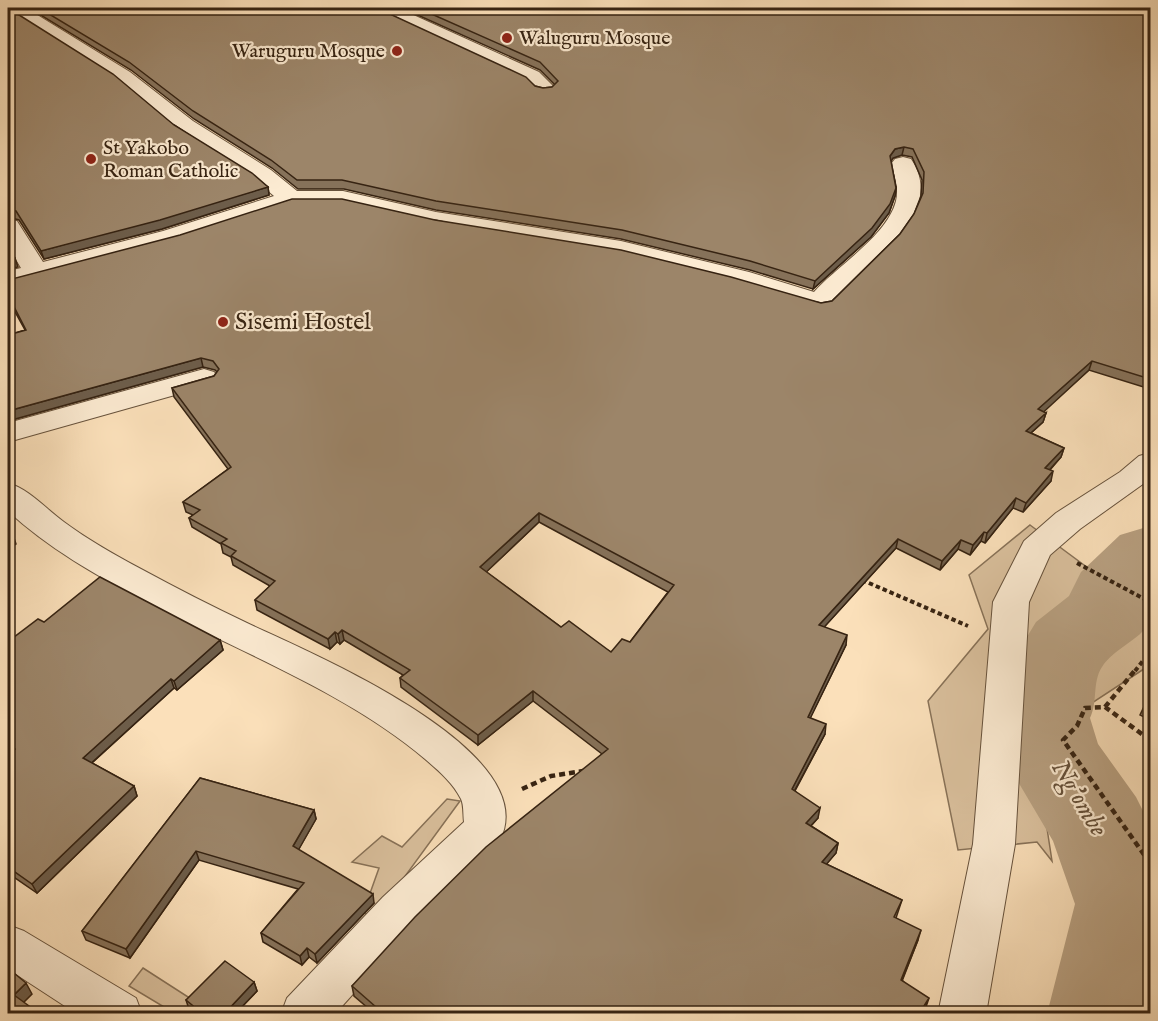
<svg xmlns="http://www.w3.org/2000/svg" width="1158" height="1021" viewBox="0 0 1158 1021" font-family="'IM FELL English',serif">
<rect width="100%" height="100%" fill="#fbe0ba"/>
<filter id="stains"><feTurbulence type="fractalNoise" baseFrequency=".00333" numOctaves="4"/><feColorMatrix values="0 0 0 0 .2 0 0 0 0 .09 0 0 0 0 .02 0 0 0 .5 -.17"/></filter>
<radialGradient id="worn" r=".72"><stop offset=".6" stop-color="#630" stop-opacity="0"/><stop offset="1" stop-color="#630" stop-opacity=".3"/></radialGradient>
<path fill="#dac09d" stroke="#887258" stroke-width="1.5" d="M1030 525 1150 614V665L1092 703 1027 698 1052 861 1037 842 958 850 928 701 988 629 969 575Z
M447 799 460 801 376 916 363 913 379 868 352 862 382 836 402 847Z
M143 968 213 1013H174L129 986Z"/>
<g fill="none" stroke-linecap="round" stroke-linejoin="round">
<path fill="#b8a081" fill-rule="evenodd" d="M1150 526V622C1139 641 1114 648 1102 667 1092 682 1098 702 1090 718L1098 744 1136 797 1150 825V1014H1047L1075 904 1053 841 1004 758 994 718 1000 708 1010 665 1036 622 1069 596 1081 572 1120 535Z"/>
<g stroke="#67523c" stroke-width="2">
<path id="street" d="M8 8H26L130 72 193 121 271 170 297 191H343L436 212 621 241 749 272 814 292C837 266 887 236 896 201 899 189 895 176 891 164L895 159 903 157 911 159C950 215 860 272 829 308L819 310 731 284 621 257 436 226 343 205H293L181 241 8 287V271L21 268 8 246V219L17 221 43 262 163 231 274 196 255 180 177 131 116 80 8 12Z
M375 8H398L539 72 556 89 552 93C539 97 534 90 525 80L377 12Z
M204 369 214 372 219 378 214 384 8 442V423Z
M1150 453V479L1080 529 1050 555 1029 602 1015 844 986 1014H938L973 844 993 602 1024 541 1056 513 1120 472 1139 456Z
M8 483C29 489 46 509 64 522 88 540 115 555 141 569 176 588 211 606 247 623 308 652 545 750 500 840L415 925 335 1014H281L287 998 383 897 464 822C463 815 464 805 461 799 453 783 439 771 425 759 345 691 236 651 144 601 96 575 48 548 8 511Z
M8 925 24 931 136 998 142 1014H77L8 969Z"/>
</g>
<path stroke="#362312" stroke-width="4" stroke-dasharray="4.5 3" stroke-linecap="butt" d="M1077 563 1150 602
M862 580 968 626
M1135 671 1150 652"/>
<path stroke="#362312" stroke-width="4.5" stroke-dasharray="6 4" stroke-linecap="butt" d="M1105 707 1136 669
M1150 740 1105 707 1085 708 1077 726 1063 740 1150 863
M522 789 551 776 583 771"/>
<use href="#street" fill="#fcebd2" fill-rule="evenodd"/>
</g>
<path fill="#86725a" stroke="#362312" stroke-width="1.5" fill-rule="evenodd" d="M8 8 174 125 268 187 269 195 162 229 44 259 19 220 8 217Z
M29 8H377L535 86 543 88 552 87 555 85 540 70 402 8H1150V389L1089 370 1043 411 1046 413 1043 422 1031 433 1064 448 1061 457 1050 470 1051 481 1023 512 1013 508 985 543 981 541 970 555 958 549 940 570 896 548 824 627 846 645 810 718 825 734 795 791 818 818 811 826 838 843 836 853 826 864 902 900 896 918 918 940 902 980 926 1007 922 1014H375L354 996 352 986 602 754 533 701 478 745 401 687 400 678 403 675 344 640 340 644 337 642 330 649 257 610 255 600 270 586 233 565 231 557 223 553 221 544 192 527 189 518 193 515 186 512 183 502 228 469 174 397 172 388 214 376 217 372 215 370 203 367 8 421V335L25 330 8 299V280L435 220 821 303 832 301 900 234 914 214 921 196 922 180 912 157 902 155 893 158 891 161 896 188 895 196 889 213 871 237 813 289 750 270 621 239 436 210 344 189H298L272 168 194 119 131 70ZM539 522 668 592 630 642 611 652 561 627 486 572Z
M44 622 220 640 223 650 177 690 174 688 92 763 134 786 137 796 37 893 8 873V755L11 753 8 750V639L10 640Z
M1150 694V720L1140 715Z
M200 778 314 810 316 819 298 850 374 903 317 963 309 957 302 965 263 942 261 933 298 889 199 860 130 958 86 940 82 931Z
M254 982 257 991 235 1014H195L189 1009 186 1000Z"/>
<path fill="#6d5d4a" stroke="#362312" stroke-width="1.5" d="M904 147 902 155 893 158 889 165 890 156 895 149Z
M268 187 269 195 162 229 44 259 41 251Z
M896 188 895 196 889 213 871 237 813 289 815 281Z
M15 258 18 267 8 269V260Z
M201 358 203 367 8 421V411Z
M1092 361 1089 370 1036 419 1038 409Z
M1046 413 1043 422 1023 440 1026 431Z
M1064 448 1061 457 1042 478 1045 468Z
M1053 471 1051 481 1023 512 1026 503Z
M1016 498 1013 508 985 543 987 533Z
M539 513V522L481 577 480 567Z
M984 532 981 541 970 555 973 545Z
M13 535 16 544 8 550V539Z
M898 539 896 548 817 635 819 625Z
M961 540 958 549 940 570 942 561Z
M342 630 344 640 340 644 338 634Z
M335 632 337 642 330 649 328 639Z
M847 635 846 645 806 727 808 717Z
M220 640 223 650 177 690 174 681Z
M171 679 174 688 87 767 83 758Z
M533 691V701L478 745V735Z
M826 724 825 734 790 799 792 789Z
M134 786 137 796 37 893 32 884Z
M820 808 818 818 805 832 806 823Z
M314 810 316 819 295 856 293 846Z
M838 843 836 853 820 872 822 862Z
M196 851 199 860 130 958 126 949Z
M373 894 374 903 317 963 315 954Z
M921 930 918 940 899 989 901 980Z
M307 948 309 957 302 965 300 956Z
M254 982 257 991 235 1014H224Z
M26 983 32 994 20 1006 14 995Z
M929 998 926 1007 922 1014H919Z"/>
<path fill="#9c8569" stroke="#362312" stroke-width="1.5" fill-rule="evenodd" d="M8 8 113 74 174 125 252 173 268 187 160 220 41 251 16 211 8 209Z
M39 8H377L526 77 535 86 543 88 552 87 558 81 540 62 418 8H1150V379L1092 361 1038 409 1046 413 1026 431 1064 448 1045 468 1053 471 1026 503 1016 498 987 533 984 532 973 545 961 540 942 561 898 539 819 625 847 635 808 717 826 724 792 789 820 808 806 823 838 843 822 862 902 900 894 917 921 930 901 980 929 998 919 1014H384L352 986 415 917 486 847 608 749 533 691 478 735 400 678 410 670 342 630 338 634 335 632 328 639 255 600 275 581 231 556 236 551 221 543 227 539 189 518 200 510 183 502 231 467 172 388 214 376 219 369 213 361 201 358 8 411V335L26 330 8 295V280L180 235 292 199H342L435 220 621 250 731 277 821 303 832 301 900 234 914 214 923 193 924 172 913 149 904 147 895 149 890 156 896 188 890 204 872 228 815 281 750 261 622 230 436 201 342 180H297L271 160 193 111 129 62ZM539 513 674 585 630 642 622 639 611 652 569 621 561 627 480 567Z
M8 245 15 258 8 260Z
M8 532 13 535 8 539Z
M100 577 220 640 174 681 171 679 83 758 134 786 32 884 8 867V755L15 749 8 744V639L10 640 38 619 44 622Z
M1150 694V709L1144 706Z
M200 778 314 810 293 846 373 894 315 954 307 948 300 956 261 933 304 883 196 851 126 949 82 931Z
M225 961 254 982 224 1014H203L186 1000Z
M8 968 26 983 14 995 40 1014H8Z"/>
<g fill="#8f2418" stroke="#fcebd2" stroke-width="2">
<circle cx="507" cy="38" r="6"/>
<circle cx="397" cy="51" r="6"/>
<circle cx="91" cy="159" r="6"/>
<circle cx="223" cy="322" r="6"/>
</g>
<g text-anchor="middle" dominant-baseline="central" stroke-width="4.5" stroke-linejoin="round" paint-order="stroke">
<g font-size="20" fill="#362312" stroke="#fcebd2" text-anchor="start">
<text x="519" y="38">Waluguru Mosque</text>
<text x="385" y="51" text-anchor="end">Waruguru Mosque</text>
<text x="103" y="148">St Yakobo<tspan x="103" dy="23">Roman Catholic</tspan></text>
</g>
<g font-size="24" fill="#362312" stroke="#fcebd2" text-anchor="start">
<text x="235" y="322">Sisemi Hostel</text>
</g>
<g font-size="26" font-style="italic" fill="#644f39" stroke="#fcebd2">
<text transform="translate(1079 798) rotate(59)">Ng'ombe</text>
</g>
</g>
<rect width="1158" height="1021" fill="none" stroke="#fbe0ba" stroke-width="30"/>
<rect x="9" y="9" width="1140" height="1003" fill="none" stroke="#362312" stroke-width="3"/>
<rect x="15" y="15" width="1128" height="991" fill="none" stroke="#362312" stroke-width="1.5"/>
<rect width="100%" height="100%" filter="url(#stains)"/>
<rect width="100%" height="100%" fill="url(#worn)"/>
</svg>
